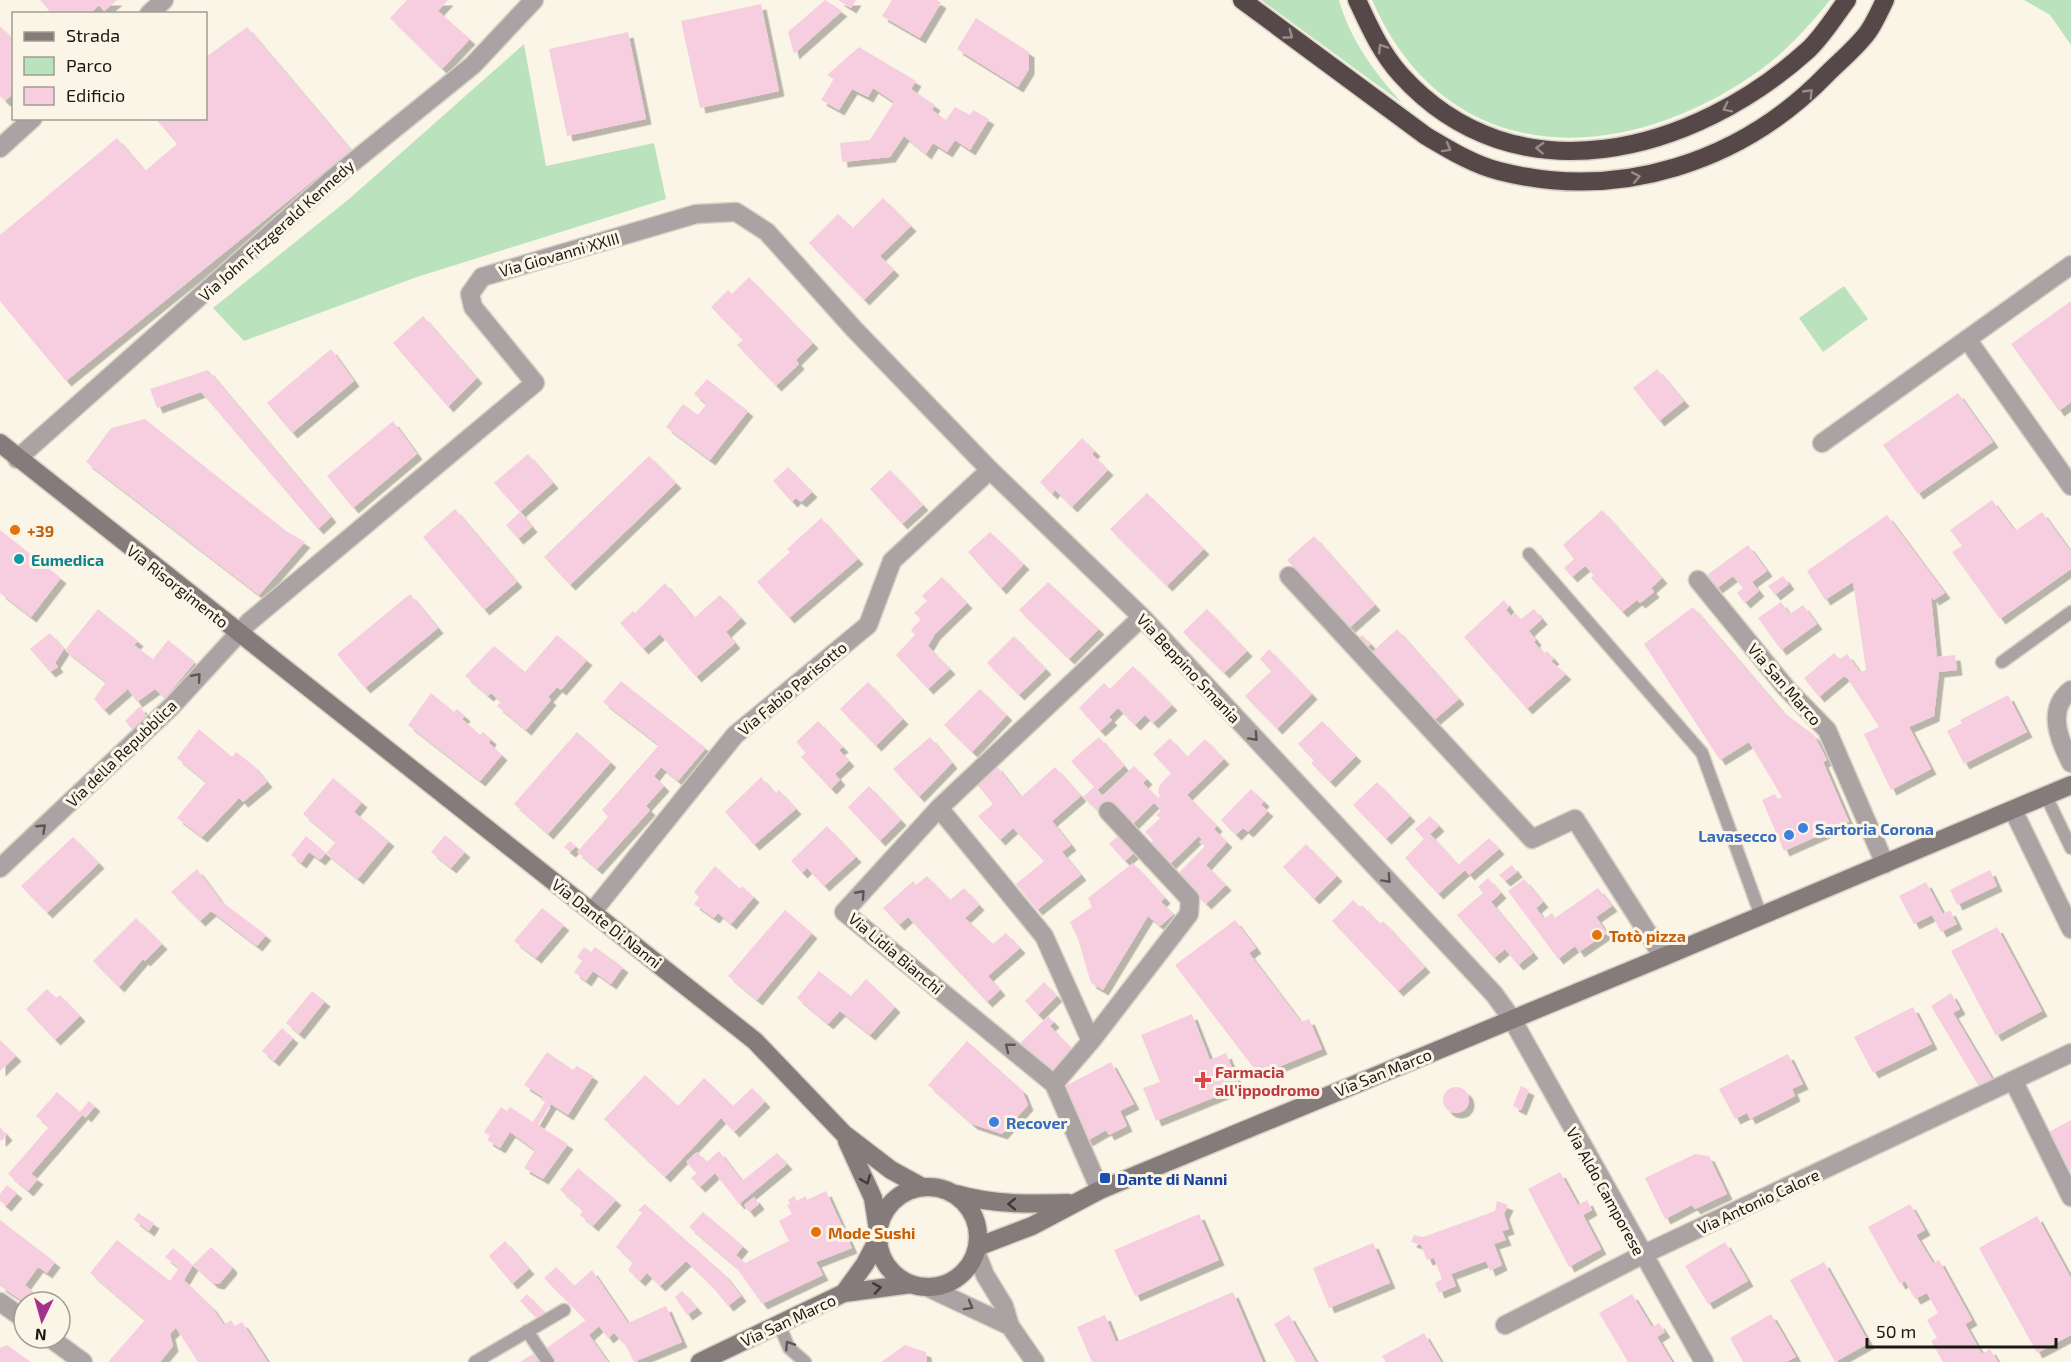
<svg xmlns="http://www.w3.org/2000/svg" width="2071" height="1362" viewBox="0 0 2071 1362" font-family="'Exo 2',sans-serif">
<defs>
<filter id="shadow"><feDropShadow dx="5.5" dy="5.5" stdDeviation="0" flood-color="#0004"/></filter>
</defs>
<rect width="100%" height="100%" fill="#fbf5e7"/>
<path fill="#bae3bd" d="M1261 0H1339C1350 40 1375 73 1402 103Z
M1372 0H1830C1810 25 1788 49 1763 68 1627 167 1448 174 1372 0Z
M2024 0H2071V45L2050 15Z
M524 44 546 166 654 143 666 199 417 277 244 341 213 308 349 199Z
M1844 286 1868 319 1823 352 1799 318Z"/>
<path fill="#f7cee0" filter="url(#shadow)" d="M40 0H117L104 11 99 5 90 14H52Z
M407 0H448L438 11 470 39 442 69 390 18Z
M825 0 842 11 794 54 788 32Z
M838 0H856L851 8Z
M892 0H937L941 3 920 38 882 16Z
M761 4 779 91 700 108 681 21Z
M976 18 1029 52V69L1018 87 957 49Z
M0 26 14 41V93L5 101 0 96Z
M247 27 351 150 66 381 0 301V235L117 138 145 171 177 144 155 118H206V57Z
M628 32 646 119 567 136 549 49Z
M859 47 916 81 911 89 935 105 932 110 946 120 955 107 970 115 973 110 989 119 970 150 955 140 947 152 933 143 926 154 904 136 890 157 842 162 840 143 870 140 894 102 873 88 868 97 852 89 839 110 821 100 834 79 827 75Z
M883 198 911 226 880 256 894 270 864 300 809 243 838 214 853 228Z
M749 277 813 343 796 360 799 364 776 386 737 345 743 340 711 307 728 290 732 294Z
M2071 301V402L2059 411 2011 344Z
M423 316 477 378 448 407 393 343Z
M331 349 354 381 292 433 267 403Z
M1657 369 1684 401 1659 421 1633 388Z
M208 370 331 517 318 529 201 392 157 408 150 389Z
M707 379 748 411 710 460 666 427 683 404 698 415 707 404 694 394Z
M1958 393 1993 442 1918 494 1883 445Z
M145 419 286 531 305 542 259 595 86 462 111 428Z
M393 421 417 454 353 508 327 476Z
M1082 438 1095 451 1092 454 1108 470 1072 507 1055 490 1052 494 1040 482Z
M528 454 553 483 520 512 494 483Z
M649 456 676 483 570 585 544 557Z
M788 467 812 492 801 502 796 498 792 502 773 481Z
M890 470 923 505 902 524 870 489Z
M1147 493 1204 549 1167 586 1110 529Z
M1992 500 2015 531 2042 512 2071 552V569L2000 619 1952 552 1962 546 1950 530Z
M455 509 517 582 484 610 423 537Z
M1602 510 1662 578 1651 588 1654 592 1640 603 1637 600 1622 612 1591 578 1594 575 1585 566 1572 577 1564 568 1574 559 1563 545Z
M520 512 532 527 518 539 506 525Z
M1887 515 1945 593 1934 600 1931 596 1937 657 1955 655 1957 670 1939 672 1934 716 1909 727 1931 769 1891 790 1864 734 1879 727 1848 679 1844 676 1819 697 1804 678 1834 653 1840 659 1847 654 1860 672 1866 670 1853 582 1825 600 1807 571Z
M821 518 858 559 789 618 757 582 790 552 787 549Z
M0 530 61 578 31 617 0 593Z
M990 532 1024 564 1001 589 968 552Z
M1314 536 1375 605 1348 629 1287 560Z
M1748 545 1767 571 1752 582 1759 591 1745 603 1737 593 1743 588 1733 576 1717 588 1707 575Z
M1783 576 1789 584 1775 595 1768 586Z
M942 577 967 603 935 634 928 646 950 669 928 689 896 655 915 635 911 630 921 619 914 613 927 601 922 596Z
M1048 582 1099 629 1069 659 1019 610Z
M665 583 694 618 720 595 741 618 726 632 735 643 696 677 660 634 643 649 620 623 633 611 635 613Z
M410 594 438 628 365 688 337 654Z
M1504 600 1509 607 1506 610 1511 616 1515 613 1521 619 1534 609 1542 619 1529 631 1536 640 1534 642 1544 654 1547 651 1554 659 1551 661 1566 674 1527 709 1464 637Z
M1781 602 1790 614 1803 605 1817 624 1781 650 1758 618Z
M1693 607 1783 712 1814 735 1827 760 1823 762 1849 822 1784 851 1762 800 1775 794 1778 799 1782 797 1749 742 1720 760 1644 644Z
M98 609 138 641 134 645 153 659 168 640 195 662 165 698 155 689 137 702 128 689 104 710 94 699 106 682 65 650Z
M1207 609 1247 651 1224 673 1183 632Z
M1397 629 1459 699 1433 721 1372 652Z
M50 633 64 649 55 663 58 667 50 672 30 649Z
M557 635 587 660 561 690 557 687 548 697 551 700 526 730 497 706 501 702 491 693 488 696 465 676 494 646 525 672Z
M1362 635 1371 644 1367 648 1358 639Z
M1014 636 1046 669 1019 695 987 663Z
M1269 649 1312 694 1277 729 1245 696 1271 671 1260 659Z
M1133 666 1172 705 1153 723 1145 715 1135 725 1118 708 1109 717 1112 720 1100 731 1079 708 1104 683 1110 689Z
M621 681 706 748 678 781 661 767 654 776 664 786 646 806 650 810 597 869 577 852 608 817 602 810 659 745 603 702Z
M868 682 903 719 876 746 840 709Z
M980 689 1007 715 972 752 944 725Z
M431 693 454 712 457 709 465 716 462 719 480 735 483 732 491 739 489 743 502 755 480 781 408 725Z
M2008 695 2027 732 1964 764 1947 731 1962 723 1960 720Z
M140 706 147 717 132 729 125 721Z
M818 721 843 747 839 750 849 761 835 774 840 780 831 789 801 757 806 752 796 742Z
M1322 721 1356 756 1330 782 1311 763 1314 760 1298 744Z
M199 729 232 757 236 752 253 765 267 782 243 802 239 798 202 837 177 818 206 782 177 758Z
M577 732 611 762 548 834 514 804Z
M930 737 952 763 919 797 893 769Z
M1099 737 1124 766 1097 790 1103 796 1134 766 1147 779 1143 783 1158 798 1160 796 1158 792 1160 785 1171 773 1153 754 1170 738 1187 757 1205 739 1224 759 1187 795 1217 826 1214 829 1227 842 1206 865 1226 885 1206 904 1177 875 1205 846 1199 842 1202 840 1199 836 1169 865 1149 844 1153 840 1145 832 1160 818 1156 815 1161 810 1154 803 1132 825 1100 813 1083 797 1094 787 1071 761Z
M996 765 1021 797 1055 767 1081 796 1052 821 1071 845 1062 852 1081 875 1037 910 1016 884 1044 861 1013 828 1000 840 978 816 993 804 975 782Z
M761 777 775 794 779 790 796 809 754 845 725 812Z
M333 778 362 802 354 812 389 841 358 879 326 853 336 842 303 814Z
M1377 782 1410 816 1386 839 1353 805Z
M869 786 901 820 880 841 848 807Z
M1251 789 1264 801 1261 805 1268 811 1248 832 1243 828 1236 835 1221 820Z
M1430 816 1439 826 1430 834 1458 865 1489 838 1499 849 1469 875 1465 870 1438 894 1405 858 1424 839 1415 829Z
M827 826 856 857 824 886 807 868 802 873 791 861Z
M445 835 465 852 451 868 431 852Z
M306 836 326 853 320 860 309 852 301 863 291 855Z
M1118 836 1134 853 1125 861 1109 844Z
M73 837 99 863 47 913 21 886Z
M570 841 576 846 570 852 564 847Z
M1306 844 1337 876 1314 899 1283 867Z
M1133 863 1165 898 1161 902 1174 914 1160 926 1148 916 1103 990 1091 983 1078 939 1070 922 1092 907 1088 898Z
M1512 865 1517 872 1505 881 1499 875Z
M715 866 740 889 742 886 754 897 731 924 718 913 714 918 694 904 699 897 694 892Z
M197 869 221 901 266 935 257 946 211 911 200 921 171 892Z
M1990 870 1997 886 1957 905 1950 890Z
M927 876 950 900 964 888 979 905 965 918 993 944 1006 933 1020 948 988 976 1000 990 987 1002 908 917 899 925 883 908 913 881 916 885Z
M1488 878 1501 893 1491 902 1533 953 1518 965 1505 949 1494 958 1457 915 1483 893 1478 887Z
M1524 879 1543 902 1536 908 1544 919 1552 913 1555 918 1598 888 1612 906 1596 917 1607 933 1579 952 1575 946 1558 959 1508 891Z
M1926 882 1943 914 1950 910 1957 924 1941 932 1932 915 1914 924 1899 896Z
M1353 900 1360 907 1362 905 1380 924 1383 921 1425 967 1398 991 1332 921Z
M542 908 564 925 536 958 514 941Z
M785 910 812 933 757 1000 728 976Z
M136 918 162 944 145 961 143 959 119 987 93 961Z
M1235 920 1256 948 1249 953 1301 1022 1309 1019 1322 1049 1259 1075 1175 965Z
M1997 927 2042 1011 1996 1036 1951 951Z
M584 947 591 952 595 947 623 967 611 984 593 971 586 981 574 972 582 961 577 957Z
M819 971 851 996 866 979 895 1007 870 1035 840 1011 828 1024 797 998Z
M1044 982 1057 996 1038 1015 1025 1001Z
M47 989 56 998 60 995 80 1016 55 1040 26 1009Z
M312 991 325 1001 299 1034 286 1023Z
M1951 993 1960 1009 1953 1013 1994 1082 1981 1090 1931 1006Z
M1913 1007 1932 1044 1873 1073 1854 1037Z
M1192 1014 1210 1060 1226 1053 1240 1087 1156 1121 1143 1088 1160 1082 1141 1035Z
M1048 1016 1054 1022 1050 1026 1073 1050 1051 1073 1017 1046Z
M282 1028 293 1038 274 1061 262 1051Z
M0 1040 16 1056 0 1071Z
M967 1041 1022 1090 1028 1105 1002 1134 972 1124 928 1085Z
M547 1052 573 1070 577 1066 593 1076 568 1115 551 1104 538 1125 568 1144 543 1179 524 1168 535 1150 510 1132 500 1148 487 1140 490 1136 484 1132 501 1107 507 1111 510 1107 533 1122 545 1102 541 1100 543 1097 524 1085Z
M1788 1054 1803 1084 1792 1089 1795 1096 1750 1119 1747 1113 1735 1119 1719 1089Z
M1111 1062 1134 1104 1120 1111 1127 1126 1109 1135 1106 1130 1087 1141 1060 1089Z
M645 1075 678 1106 704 1078 733 1106 752 1088 765 1102 734 1132 721 1118 665 1177 604 1119Z
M1521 1086 1529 1090 1521 1110 1513 1106Z
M1443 1100a13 13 0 1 1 26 0a13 13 0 1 1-26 0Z
M57 1092 80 1112 89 1101 95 1106 86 1117 83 1114 31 1174 38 1179 28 1191 8 1174 49 1127 36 1116Z
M2071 1120V1178L2047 1133Z
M0 1127 7 1135 1 1141 0 1140Z
M719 1151 742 1181 777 1153 787 1164 739 1204 715 1173 700 1187 691 1178 697 1173 686 1162 697 1152 707 1162Z
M1695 1154 1709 1156 1727 1194 1695 1209 1692 1205 1665 1219 1645 1178Z
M578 1168 616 1200 593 1226 580 1215 583 1210 560 1190Z
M1560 1172 1578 1205 1587 1200 1592 1210 1583 1215 1601 1249 1569 1267 1528 1189Z
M7 1185 17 1193 6 1206 0 1201V1194Z
M826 1191 852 1248 816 1262 823 1275 762 1304 736 1267 689 1227 703 1212 743 1246 736 1255 745 1263 789 1241 779 1221 792 1214 787 1205 790 1204 788 1200 794 1196 797 1201 806 1196 807 1200Z
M754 1197 759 1204 749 1212 744 1205Z
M1497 1201 1508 1205 1504 1214 1509 1229 1502 1231 1506 1240 1494 1244 1502 1265 1490 1271 1486 1261 1451 1274 1456 1286 1439 1293 1435 1283 1442 1279 1434 1258 1427 1260 1421 1245 1411 1242 1414 1235 1423 1237 1495 1211Z
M645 1204 724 1274 741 1296 728 1306 712 1286 686 1261 660 1286 647 1273 640 1281 628 1270 633 1262 616 1247 642 1213 638 1210Z
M1910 1204 1925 1230 1916 1235 1933 1263 1939 1260 1972 1320 1965 1324 1982 1354 1990 1349 1998 1362H1943L1931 1341 1937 1338 1927 1320 1938 1313 1927 1293 1915 1299 1905 1281 1900 1284 1868 1227Z
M138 1213 154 1223 149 1231 134 1220Z
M1199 1214 1219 1260 1135 1296 1114 1250Z
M2037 1216 2071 1278V1335L2037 1353 1979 1248Z
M0 1220 55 1262 47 1273 38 1267 25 1285 32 1291 24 1302 0 1286Z
M117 1240 170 1281 179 1268 165 1257 173 1248 193 1265 211 1247 232 1267 231 1270 219 1284 213 1283 193 1265 184 1280 211 1306 224 1325 231 1320 235 1326 242 1322 268 1362H198L176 1328 170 1334 173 1346 160 1362H108L145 1320 90 1273Z
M505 1241 529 1269 512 1284 489 1256Z
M1725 1242 1748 1281 1708 1304 1685 1266Z
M1373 1243 1390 1283 1329 1308 1313 1268Z
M1824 1262 1869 1343 1835 1362 1790 1280Z
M556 1267 574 1286 592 1270 628 1323 666 1306 682 1342 634 1362 626 1346 614 1333 608 1338 599 1326 589 1335 608 1362H554L545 1349 586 1320 544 1278Z
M682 1291 697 1308 687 1315 675 1297Z
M1233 1292 1263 1362H1092L1077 1327 1105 1315 1116 1342Z
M527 1294 544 1312 538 1319 520 1301Z
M1632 1294 1652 1327 1659 1323 1665 1332 1657 1337 1672 1362H1628L1599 1313Z
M1771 1314 1796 1357 1786 1362H1743L1730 1338Z
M1289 1315 1316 1362H1296L1274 1324Z
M1424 1333 1441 1362H1386L1382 1356Z
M7 1345 31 1362H0V1348Z
M905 1345 926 1352 927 1362H881Z
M533 1354 539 1362H520Z"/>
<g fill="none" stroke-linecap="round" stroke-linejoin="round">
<g stroke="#d7d2c5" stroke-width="15">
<path id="lane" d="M1529 554 1702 753 1761 916
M2002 662 2071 612
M2046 796 2071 848
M779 1324 789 1348 805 1362
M527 1331 548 1362
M475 1362 564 1310"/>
</g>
<g stroke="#d7d2c5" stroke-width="21">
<path id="street" d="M149 14 164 0
M0 148 33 118
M1967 339 2071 486
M1822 443 2071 265
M17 459 332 179 473 65 534 0
M1289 576 1532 839 1575 819 1663 957
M1698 580 1787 689 1827 730 1885 864
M2071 690C2046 709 2059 740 2071 763
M939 808 844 912 1054 1084
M2013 810 2071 929
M0 868 172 706 249 622 535 383 473 307 470 294 482 277 696 214 736 212 767 232 854 329 990 470 1142 617 1494 994 1512 1019 1704 1362
M593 911 735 735 868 625 892 561 990 470
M1091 1041 1189 914 1190 899 1108 811
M2014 1082 2071 1197
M1100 1190 1054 1084 1091 1041 1044 936 939 808 1142 617
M976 1252 985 1275 1004 1306 1010 1326 1035 1362
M927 1287 1010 1326
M0 1302 24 1319
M1505 1325 1642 1255 2071 1053
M50 1338 83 1362"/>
</g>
<g stroke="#d7d2c5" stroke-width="21">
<path id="secondary" d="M0 443 755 1041 844 1134 891 1170 922 1187
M847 1141 873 1198 878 1230
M878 1237a50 50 0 1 1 100 0a50 50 0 1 1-100 0Z
M956 1194C994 1205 1030 1204 1068 1203
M977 1247 1032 1226 1100 1190 1663 957 2071 785
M844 1293 865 1264 878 1239
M700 1362 844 1293 911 1284"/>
</g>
<g stroke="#d7d2c5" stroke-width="21">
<path id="highway" d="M1242 0 1426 136C1448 149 1474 165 1499 171 1619 202 1742 162 1827 74 1840 61 1857 47 1868 32 1875 22 1880 10 1885 0
M1357 0C1369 26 1381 53 1401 75 1516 202 1694 153 1808 50 1823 36 1835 16 1847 0"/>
</g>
<use href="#lane" stroke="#aaa2a3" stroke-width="12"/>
<use href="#street" stroke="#aaa2a3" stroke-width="18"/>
<use href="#secondary" stroke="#867b7b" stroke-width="18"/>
<use href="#highway" stroke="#564748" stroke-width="18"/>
</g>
<defs><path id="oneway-chevron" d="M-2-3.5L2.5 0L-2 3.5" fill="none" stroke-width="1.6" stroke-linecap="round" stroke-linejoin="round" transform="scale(1.5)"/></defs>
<g stroke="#988d88">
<use href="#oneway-chevron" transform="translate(1289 35) rotate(36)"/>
<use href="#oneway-chevron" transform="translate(1382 48) rotate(-123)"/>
<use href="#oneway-chevron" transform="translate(1809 93) rotate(-46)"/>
<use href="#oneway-chevron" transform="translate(1727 108) rotate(154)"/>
<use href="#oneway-chevron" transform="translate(1447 148) rotate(29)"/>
<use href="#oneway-chevron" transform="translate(1540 148) rotate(-176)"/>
<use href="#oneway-chevron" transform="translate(1636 177) rotate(-11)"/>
</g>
<g stroke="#5b5654">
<use href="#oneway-chevron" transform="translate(197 677) rotate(-49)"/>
<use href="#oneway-chevron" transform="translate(1254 737) rotate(47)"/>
<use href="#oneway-chevron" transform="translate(42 828) rotate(-43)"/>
<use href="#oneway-chevron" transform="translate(1387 879) rotate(47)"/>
<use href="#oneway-chevron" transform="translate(861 894) rotate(-48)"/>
<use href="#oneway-chevron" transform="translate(1009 1047) rotate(-141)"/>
<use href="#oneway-chevron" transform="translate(969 1306) rotate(29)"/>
<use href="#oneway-chevron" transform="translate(789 1345) rotate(-123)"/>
</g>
<g stroke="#403b37">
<use href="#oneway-chevron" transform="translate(866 1180) rotate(69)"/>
<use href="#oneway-chevron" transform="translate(1012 1204) rotate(-180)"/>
<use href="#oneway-chevron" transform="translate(877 1288) rotate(-9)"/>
</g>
<g fill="#e8710a" stroke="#fbf5e7" stroke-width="2">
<circle cx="15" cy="530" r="6"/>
<circle cx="1597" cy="935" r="6"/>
<circle cx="816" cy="1232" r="6"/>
</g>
<circle fill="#0f9aa8" stroke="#fbf5e7" stroke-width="2" cx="19" cy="559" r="6"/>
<g fill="#3f7fe0" stroke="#fbf5e7" stroke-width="2">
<circle cx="1803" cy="828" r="6"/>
<circle cx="1789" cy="835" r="6"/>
<circle cx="994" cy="1122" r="6"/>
</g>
<path fill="#e0444e" stroke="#fbf5e7" stroke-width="2" d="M1200 1071h6v6h6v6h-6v6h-6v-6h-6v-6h6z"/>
<rect fill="#1a4fb4" stroke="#fbf5e7" stroke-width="2" x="1099" y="1172" width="12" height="12" rx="3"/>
<g text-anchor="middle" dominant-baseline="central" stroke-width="6" stroke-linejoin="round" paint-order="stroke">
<g font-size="16" fill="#1a1813" stroke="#fbf5e7">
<text transform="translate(276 230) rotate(-42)">Via John Fitzgerald Kennedy</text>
<text transform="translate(559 254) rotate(-16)">Via Giovanni XXIII</text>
<text transform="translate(178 586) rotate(38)">Via Risorgimento</text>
<text transform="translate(1189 668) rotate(47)">Via Beppino Smania</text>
<text transform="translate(1785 684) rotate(49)">Via San Marco</text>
<text transform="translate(792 688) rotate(-40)">Via Fabio Parisotto</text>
<text transform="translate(121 753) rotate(-44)">Via della Repubblica</text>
<text transform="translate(607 923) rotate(38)">Via Dante Di Nanni</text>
<text transform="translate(896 953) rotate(40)">Via Lidia Bianchi</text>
<text transform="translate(1383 1072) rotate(-22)">Via San Marco</text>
<text transform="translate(1606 1191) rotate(61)">Via Aldo Camporese</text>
<text transform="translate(1758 1201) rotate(-25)">Via Antonio Calore</text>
<text transform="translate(788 1320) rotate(-25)">Via San Marco</text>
</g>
<g font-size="16" font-weight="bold" fill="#c56008" stroke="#fbf5e7" text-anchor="start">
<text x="27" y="530">+39</text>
<text x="1609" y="935">Totò pizza</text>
<text x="828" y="1232">Mode Sushi</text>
</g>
<g font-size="16" font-weight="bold" fill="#0d838f" stroke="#fbf5e7" text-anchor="start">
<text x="31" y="559">Eumedica</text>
</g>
<g font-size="16" font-weight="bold" fill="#366cbe" stroke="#fbf5e7" text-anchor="start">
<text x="1815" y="828">Sartoria Corona</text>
<text x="1777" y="835" text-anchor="end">Lavasecco</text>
<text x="1006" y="1122">Recover</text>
</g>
<g font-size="16" font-weight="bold" fill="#be3a42" stroke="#fbf5e7" text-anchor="start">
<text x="1215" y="1071">Farmacia<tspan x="1215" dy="18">all'ippodromo</tspan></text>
</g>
<g font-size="16" font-weight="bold" fill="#164399" stroke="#fbf5e7" text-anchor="start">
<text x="1117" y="1178">Dante di Nanni</text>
</g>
</g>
<rect x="12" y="12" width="195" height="108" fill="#fbf5e7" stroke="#a19d92" stroke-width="1.5"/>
<rect x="24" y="32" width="30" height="9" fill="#867b7b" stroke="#a19d92" stroke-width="1.5"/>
<text x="66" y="42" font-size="18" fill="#1a1813">Strada</text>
<rect x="24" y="57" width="30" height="18" fill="#bae3bd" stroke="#a19d92" stroke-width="1.5"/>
<text x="66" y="72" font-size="18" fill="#1a1813">Parco</text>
<rect x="24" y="87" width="30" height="18" fill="#f7cee0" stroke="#a19d92" stroke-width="1.5"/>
<text x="66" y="102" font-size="18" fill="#1a1813">Edificio</text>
<g transform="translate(42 1320) rotate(185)"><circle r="28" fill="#fbf5e7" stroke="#a19d92" stroke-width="1.5"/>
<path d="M0-4.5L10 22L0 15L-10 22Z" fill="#a4318c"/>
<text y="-9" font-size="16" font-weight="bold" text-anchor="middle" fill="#1a1813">N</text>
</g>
<path d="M1867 1338v9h189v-9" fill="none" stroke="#1a1813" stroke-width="3"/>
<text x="1876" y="1338" font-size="18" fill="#1a1813" stroke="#fbf5e7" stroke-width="4.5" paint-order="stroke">50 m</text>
</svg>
